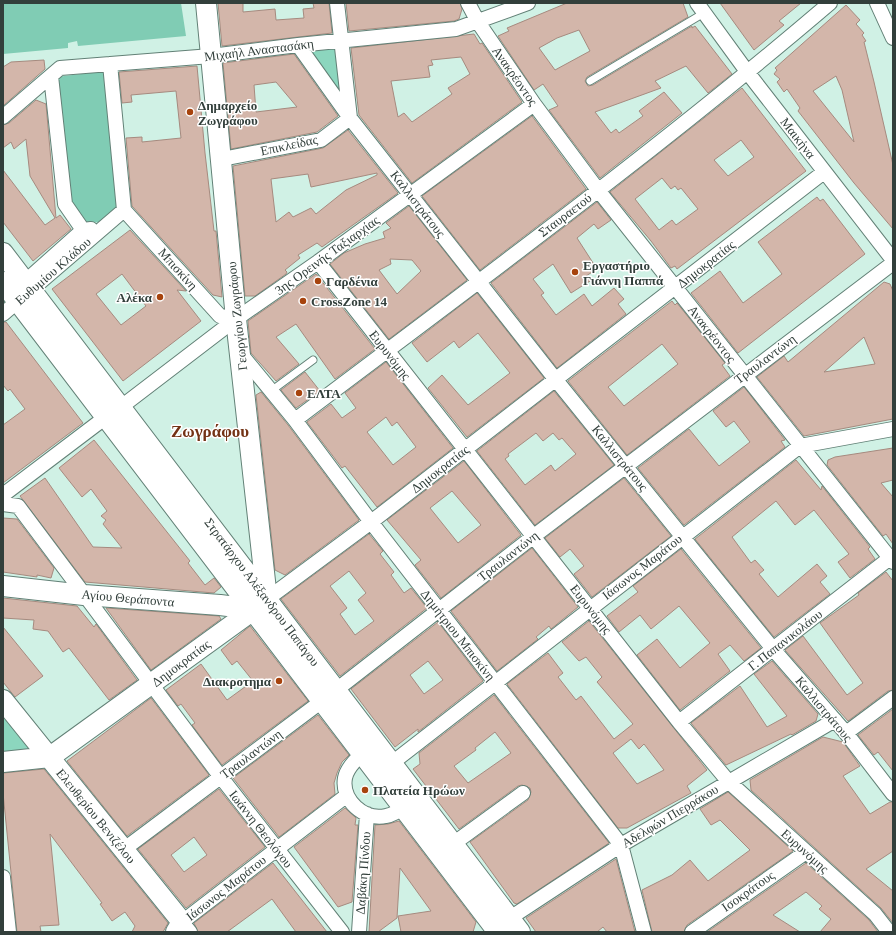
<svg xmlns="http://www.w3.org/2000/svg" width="896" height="935" viewBox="0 0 896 935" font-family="Georgia,serif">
<rect width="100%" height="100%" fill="#d0f1e5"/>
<path fill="#8cd6be" d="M338 46 345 105 304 48Z
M3 707 37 751 3 754Z"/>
<path fill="#80ccb4" d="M3 3H181L186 36 78 46 77 41 68 43V48L3 54Z
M106 71 118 206 100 222 84 223 69 203 56 77Z"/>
<path fill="#d3b6aa" stroke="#a68a7f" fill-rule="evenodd" d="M218 3H243V12L275 9 276 20 304 18 303 9 314 8 313 3H329L332 33 222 46Z
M346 3H460L462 9 459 19 454 21 349 31Z
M567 3H683L688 17 587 77 585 81 588 86 593 85 692 26V28L695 26 732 74 708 93 686 66 655 81 661 88 595 112 611 133 616 129 619 133 643 116 639 111 664 92 682 113 600 178 549 110 558 106 543 84 534 90 498 36 509 31 507 28ZM579 30 590 51 555 70 539 48 557 38Z
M720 3H801L779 21 784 25 754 50Z
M846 5 860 20 856 24 864 33 862 35 866 41 864 42 874 82 893 165V229L854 183 798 111 800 108 787 89 784 92 777 82 780 79 774 74 777 70 775 68ZM836 76 842 90 854 142 813 91Z
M474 34 480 44 482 43 522 102 412 183 359 115 351 48ZM461 57 470 74 448 88 452 94 412 122 404 113 398 117 391 81 430 77 428 66 433 65 431 60Z
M294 54 338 116 317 132 231 149 223 63ZM276 82 297 107 256 112 254 85Z
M44 60 45 69 3 106V67L11 62Z
M197 66 205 153 214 231H216L222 297 213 295 132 206 126 138 142 137V142L181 138 176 91 131 95 132 102 122 103 119 72Z
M742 88 806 171 677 269 675 266 671 268 651 241 610 192ZM741 140 754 157 728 176 714 160ZM662 178 671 189 675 186 678 190 681 188 698 209 676 225 672 220 659 230 635 199Z
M36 100 46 104 56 218 60 215 71 229 33 261 3 222V170L45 225 55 218 30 176 26 139 14 149 11 142 3 148V125L9 123Z
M532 116 586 189 480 270 422 196Z
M348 130 398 193 322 247 317 243 298 255 300 258 285 270 287 272 286 274 255 296H245L233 166 323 148ZM377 173V175L346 190 316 214 311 208 293 217 289 212 276 222 271 179 308 174 311 187Z
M817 197 820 201 823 199 865 254 738 353 691 293 720 271 743 303 770 283 782 274 758 242Z
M597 202 611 220 598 229 594 224 577 238 597 269 586 276 590 281 571 293 553 264 533 279 544 293 541 295 556 315 584 294 592 306 614 288 624 299 618 304 626 314 557 368 491 283Z
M409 206 467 280 389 339 330 264 344 253 365 244 385 238 383 232 391 228 386 223ZM390 259 412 260 421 271 397 294 379 270 391 264Z
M130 230 186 291 177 290 201 321 123 381 52 289ZM122 274 146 306 121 325 96 294Z
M316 274 375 349 335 379 296 324 276 337 299 364 276 381 251 353 248 321Z
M884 282 890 284 893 291V419L804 436 757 377 784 356 788 362ZM864 337 875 364 824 372Z
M477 293 544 378 467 437 428 388 442 375 468 405 510 373 478 333 459 348 454 341 427 362 412 343Z
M672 301 675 305 677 303 725 363 722 365 730 376 627 455 568 381ZM662 344 678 364 624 406 608 387Z
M3 322H6L83 423 3 483V425L25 409 10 389 8 391 3 385Z
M386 362 453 448 377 507 345 466 342 468 307 422 331 404 342 418 356 408 345 393ZM386 417 392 426 397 422 416 447 393 465 367 432Z
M305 372 320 391 296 408 281 390Z
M744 387 785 440 781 441 785 447 684 525 638 468 689 429 719 466 750 442 734 421 726 427 713 411Z
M554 391 614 465 535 525 477 451ZM536 433 543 441 553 433 559 440 562 438 576 454 555 471 551 465 525 485 505 459 509 456 508 454Z
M261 392 288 425 359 520 285 575 275 570 256 395Z
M94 440 190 561 188 563 205 585 214 578 221 587 214 593 85 582 20 496 45 478 93 547 122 548 103 524 106 520 101 516 107 511 91 489 82 497 59 468Z
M893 448V480L881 483 893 497V544L886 534 883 536 827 465 828 460 835 457Z
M796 460 821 490 822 486 870 547 868 549 875 559 850 578 838 562 849 554 814 510 795 525 776 501 732 537 751 563 755 560 764 570 759 574 778 597 817 564 827 576 820 582 830 594 774 637 695 539Z
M464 461 521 535 441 598 415 565 421 560 387 520ZM452 491 481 525 458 543 430 508Z
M624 478 671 536 592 597 574 574 584 566 570 549 560 557 545 538Z
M3 518 17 519 54 568 51 578 37 575V577L3 572Z
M369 534 383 551 380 554 394 572 391 575 404 593 411 588 427 608 340 676 281 599ZM349 571 366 593 358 600 374 621 355 635 340 614 347 608 330 586Z
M532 548 578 607 551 629 549 626 536 637 538 639 497 671 451 611Z
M681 549 761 648 744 661 730 645 718 654 730 671 680 710 637 655 657 639 680 668 710 643 679 606 651 629 640 615 619 632 607 616 638 592 633 586Z
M886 572 893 581V690L888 691 848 721 785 650 803 636 847 695 863 683 820 623 859 595 858 593Z
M3 598 77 606 94 627 96 624 137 680 109 700 69 648 63 652 48 631 33 629 34 620 3 618Z
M106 608 219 616 221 619 151 670Z
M589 621 707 770 687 786 691 793 627 828H618L507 684 548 653 563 673 558 677 576 700 581 696 614 739 633 724 597 682 602 677 586 657 579 661 562 642ZM631 739 639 749 644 744 664 770 637 784 613 753Z
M438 622 483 681 418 732V729L395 747 351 689ZM428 661 443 680 424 694 410 675Z
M250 626 308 701 222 765 192 725 195 723 181 704 178 706 166 690 201 664 227 700 253 681 237 661 232 665 221 650Z
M3 627 43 676 15 697 3 682Z
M772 661 818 714 816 721 792 735 791 734 726 765 691 723 740 686 767 727 787 716 754 674Z
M494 695 609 843 517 904 514 903 470 842 528 800 531 792 530 788 522 785 518 786 459 829 413 769 420 764 419 753ZM495 732 511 753 468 783 454 766 476 750 475 748Z
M151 698 209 775 127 836 67 761Z
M893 709V771L878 752 874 755 858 735Z
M318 715 349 755 342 762 337 773 334 783 335 794 279 837 233 778Z
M823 737 843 742 860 766 843 776 870 814 890 802H893V851L866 869 893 891V923L881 908 751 790 750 780Z
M44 769 168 923 163 932H132L135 926 125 912 112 921 100 904 102 903 50 834 59 925 40 926 41 932H17L3 793V773Z
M219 789 265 847 186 908 138 849ZM194 837 207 855 184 872 171 855Z
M728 792 793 851 687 925 684 932H652L642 890 672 875 690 860 708 881 750 850 720 820 711 825 700 809Z
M345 808 356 818 355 825H358L352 902 338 907 294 847Z
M399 821 476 922 473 932H401L398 916 431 911 400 868 397 918 378 932H369L375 825 388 824Z
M616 859 635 932H607L603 927 597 932H536L526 918Z
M273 863 327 932H296L272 899 227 932H198L194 923Z
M806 863 869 920 878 932H820L831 919 819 909 822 906 806 892 773 915 800 932H707Z"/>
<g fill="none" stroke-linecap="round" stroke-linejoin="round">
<g stroke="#628076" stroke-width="9">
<path id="lane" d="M590 81 704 13
M271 391 313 360"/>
</g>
<g stroke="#628076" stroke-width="16">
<path id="street" d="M468 3 478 22 534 104 598 190 893 562
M697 3 748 73 893 260
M877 3 893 38
M298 45 350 118 556 380 773 649 846 733 893 794
M110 64 124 210
M51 76 65 204 83 230
M3 117 60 68 211 56 298 45 456 29 528 3
M222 159 321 140 350 118 337 3
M124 210 220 316 236 319
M318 262 679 722 728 781 875 914 889 932
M18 288 83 230 91 229
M3 314 124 210
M240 353 295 420 371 522 621 845 644 932
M121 407 236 319 318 262 534 104
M295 420C475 284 658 150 830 3
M3 495 106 417
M3 504 18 506 220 776 342 932
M267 599 371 522 824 172
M679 722 890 558
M846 733 893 698
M368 749C360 755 347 767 345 778 341 800 364 821 386 816 394 815 403 808 410 803
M392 763 800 446 893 429
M453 844 523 793
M123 850 322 701 534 536 893 263
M3 877 9 932
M510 918 621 845 835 720
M190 932 182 922 346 796
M359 932 367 814
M692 932 806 852"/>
</g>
<g stroke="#628076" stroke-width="22">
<path id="secondary" d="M206 3 236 319 267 599
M3 253 520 932
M3 282 498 932
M3 586 84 595 220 605 252 609
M3 700 182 922 176 932
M50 757 264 602
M3 762 50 757"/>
</g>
<use href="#lane" stroke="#fff" stroke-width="7"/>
<use href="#street" stroke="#fff" stroke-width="14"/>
<use href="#secondary" stroke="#fff" stroke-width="20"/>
</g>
<g fill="#a7430d" stroke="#fff" stroke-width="1.5">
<circle cx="190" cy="112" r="4"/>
<circle cx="575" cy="272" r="4"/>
<circle cx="318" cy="281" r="4"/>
<circle cx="160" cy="297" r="4"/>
<circle cx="303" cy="301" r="4"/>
<circle cx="299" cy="393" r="4"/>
<circle cx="279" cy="681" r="4"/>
<circle cx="365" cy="790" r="4"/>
</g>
<g text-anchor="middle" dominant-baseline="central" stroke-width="3" stroke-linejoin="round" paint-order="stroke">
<g font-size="13" fill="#323f3b" stroke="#fff">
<text transform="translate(259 50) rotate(-7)">Μιχαήλ Αναστασάκη</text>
<text transform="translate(515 76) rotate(55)">Ανακρέοντος</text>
<text transform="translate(798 138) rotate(52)">Μαικήνα</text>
<text transform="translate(289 145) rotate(-12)">Επικλείδας</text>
<text transform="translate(418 204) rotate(52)">Καλλιστράτους</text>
<text transform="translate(565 215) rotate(-37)">Σταυραετού</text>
<text transform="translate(327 255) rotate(-36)">3ης Ορεινής Ταξιαρχίας</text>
<text transform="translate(706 264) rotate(-38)">Δημοκρατίας</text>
<text transform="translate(178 269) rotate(48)">Μπισκίνη</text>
<text transform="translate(53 271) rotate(-41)">Ευθυμίου Κλάδου</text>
<text transform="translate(237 316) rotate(-96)">Γεωργίου Ζωγράφου</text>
<text transform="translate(712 334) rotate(52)">Ανακρέοντος</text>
<text transform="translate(390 355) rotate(52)">Ευρυνόμης</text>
<text transform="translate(765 359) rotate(-37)">Τραυλαντώνη</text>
<text transform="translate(620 458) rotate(51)">Καλλιστράτους</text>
<text transform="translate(440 469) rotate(-38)">Δημοκρατίας</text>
<text transform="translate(508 556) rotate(-38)">Τραυλαντώνη</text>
<text transform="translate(642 567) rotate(-38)">Ιάσωνος Μαράτου</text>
<text transform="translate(262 592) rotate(53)">Στρατάρχου Αλέξανδρου Παπάγου</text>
<text transform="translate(128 598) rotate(5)">Αγίου Θεράποντα</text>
<text transform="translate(591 609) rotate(52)">Ευρυνόμης</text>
<text transform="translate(458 635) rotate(52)">Δημήτριου Μπισκίνη</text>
<text transform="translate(785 640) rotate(-38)">Γ. Παπανικολάου</text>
<text transform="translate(181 663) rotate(-37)">Δημοκρατίας</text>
<text transform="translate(824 709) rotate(50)">Καλλιστράτους</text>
<text transform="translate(251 754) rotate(-37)">Τραυλαντώνη</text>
<text transform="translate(96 816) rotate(51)">Ελευθερίου Βενιζέλου</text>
<text transform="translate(670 816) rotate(-31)">Αδελφών Πιερράκου</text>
<text transform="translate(261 829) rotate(52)">Ιωάννη Θεολόγου</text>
<text transform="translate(805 851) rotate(42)">Ευρυνόμης</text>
<text transform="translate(363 873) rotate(-86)">Δαβάκη Πίνδου</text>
<text transform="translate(226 888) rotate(-38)">Ιάσωνος Μαράτου</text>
<text transform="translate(748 891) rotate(-35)">Ισοκράτους</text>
</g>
<g font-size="13" font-weight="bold" fill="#323f3b" stroke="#fff" text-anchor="start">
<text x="198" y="105">Δημαρχείο<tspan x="198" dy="15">Ζωγράφου</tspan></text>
<text x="583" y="265">Εργαστήριο<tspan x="583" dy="15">Γιάννη Παππά</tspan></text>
<text x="326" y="281">Γαρδένια</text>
<text x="152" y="297" text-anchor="end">Αλέκα</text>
<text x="311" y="301">CrossZone 14</text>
<text x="307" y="393">ΕΛΤΑ</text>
<text x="271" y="681" text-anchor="end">Διακροτημα</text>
<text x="373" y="790">Πλατεία Ηρώων</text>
</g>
<g font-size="17" font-weight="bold" fill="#733315" stroke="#fff">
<text x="210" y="431">Ζωγράφου</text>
</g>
</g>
<rect width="896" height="935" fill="none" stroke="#323f3b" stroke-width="8"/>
</svg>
